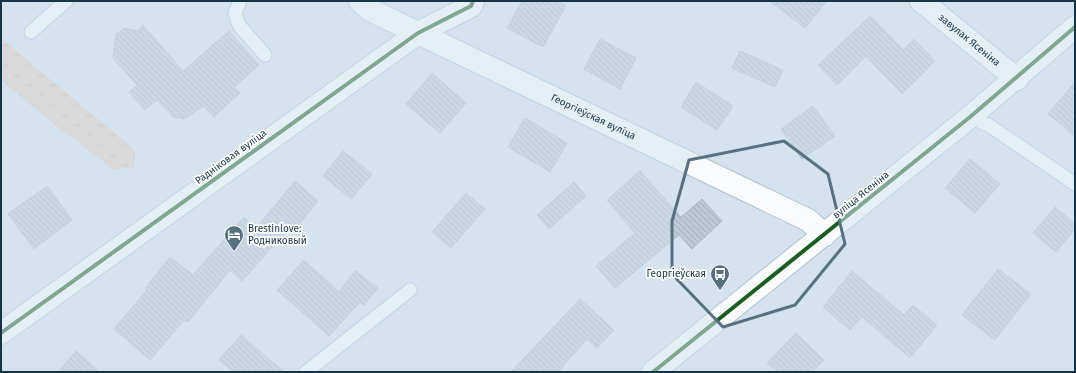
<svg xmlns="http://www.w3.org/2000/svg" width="1076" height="373" viewBox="0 0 1076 373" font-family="'Fira Sans',sans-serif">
<defs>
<pattern id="grass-tufts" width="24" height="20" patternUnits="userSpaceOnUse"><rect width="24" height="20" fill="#e0ccc0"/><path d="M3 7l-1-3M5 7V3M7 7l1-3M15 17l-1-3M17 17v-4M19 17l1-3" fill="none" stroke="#bfb0a6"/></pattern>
<pattern id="building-back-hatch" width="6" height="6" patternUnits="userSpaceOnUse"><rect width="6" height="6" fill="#bccad7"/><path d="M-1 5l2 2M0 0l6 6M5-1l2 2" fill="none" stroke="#a1aeba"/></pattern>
</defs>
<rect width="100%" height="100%" fill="#d4e3ee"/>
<path fill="url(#grass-tufts)" d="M1 38 135 150V167L114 170 49 120 1 80Z"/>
<path fill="url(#building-back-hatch)" stroke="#abbaca" d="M522 1H557L566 6 543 47 507 28Z
M770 1H827L805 28Z
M870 16 903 50 914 39 935 61 902 94 866 56 837 85 818 65Z
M143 25 183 71 229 31 259 65 234 87 240 93 214 117 204 106 184 119 173 117 157 100 145 110 129 92 137 85 113 58 116 34 125 28 137 31Z
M600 39 636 58 620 89 584 69Z
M740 51 783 70 775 87 732 68Z
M432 73 466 103 440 133 406 104Z
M696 82 733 106 717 130 681 107Z
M1075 82V136L1048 114Z
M813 106 835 136 802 159 781 129Z
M525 118 567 143 550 172 508 147Z
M343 151 372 174 351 199 323 176Z
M970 159 1000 184 975 213 945 188Z
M640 171 681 217 702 199 722 221 692 249 679 235 615 288 596 266 635 233 607 200Z
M295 181 318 201 293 232 289 228 242 281 230 270 188 322 184 320 150 360 114 329 147 290 145 288 170 257 193 275 244 217 256 228Z
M574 182 586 196 549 229 537 215Z
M47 186 72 220 34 249 8 214Z
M466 193 485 209 451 248 432 232Z
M1055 207 1075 224V229L1056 252 1033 233Z
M304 260 339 292 355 271 378 288 364 305 360 302 329 336 277 290Z
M998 269 1031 294 995 340 962 315Z
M852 271 904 315 913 305 937 325 910 358 862 317 850 330 823 307Z
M580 299 614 330 597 348 587 339 558 372H511Z
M796 333 824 360 812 372H777L767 363Z
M241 335 284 372H233L219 360Z
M76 351 100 372H58Z"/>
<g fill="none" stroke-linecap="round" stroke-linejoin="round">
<g stroke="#aec3d1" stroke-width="15">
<path id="service" d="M240 1 235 13 239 25 265 55
M31 32 66 1
M970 117 990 126 1075 184
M306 372 410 290"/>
</g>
<g stroke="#aec3d1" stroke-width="24">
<g id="minor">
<path id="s1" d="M360 1 370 10 808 220 825 235"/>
<path id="s2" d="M921 1 1017 79"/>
<path d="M1 333 418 33 471 6 473 1"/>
</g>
</g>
<g stroke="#aec3d1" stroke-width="24">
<path id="tertiary" d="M653 372 970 117 1075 27"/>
</g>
<use href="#service" stroke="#f9fbfc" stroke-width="13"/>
<use href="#minor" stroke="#f9fbfc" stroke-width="22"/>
<use href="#tertiary" stroke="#f9fbfc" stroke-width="22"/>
<g stroke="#fff" stroke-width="6">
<path id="cycleway" d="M1 333 418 33 471 6 473 1
M653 372 970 117 1075 27"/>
</g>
<use href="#cycleway" stroke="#1b5e20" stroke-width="4"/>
</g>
<path d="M0 0H1076V373H0ZM784 141 828 174 845 244 795 305 723 327 672 274V221L689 160Z" fill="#d4e3ee" fill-opacity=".55" fill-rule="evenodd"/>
<path fill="none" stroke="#587181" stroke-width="3" stroke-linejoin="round" d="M784 141 828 174 845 244 795 305 723 327 672 274V221L689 160Z"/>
<defs>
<g id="hotel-pin" transform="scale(1)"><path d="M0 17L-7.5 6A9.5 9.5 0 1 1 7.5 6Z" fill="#587181" stroke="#fff"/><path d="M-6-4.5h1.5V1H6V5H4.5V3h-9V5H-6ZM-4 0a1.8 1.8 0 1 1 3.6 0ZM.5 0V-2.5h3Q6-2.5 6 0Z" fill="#fff"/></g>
<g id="bus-pin" transform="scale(1)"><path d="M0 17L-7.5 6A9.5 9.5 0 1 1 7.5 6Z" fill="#587181" stroke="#fff"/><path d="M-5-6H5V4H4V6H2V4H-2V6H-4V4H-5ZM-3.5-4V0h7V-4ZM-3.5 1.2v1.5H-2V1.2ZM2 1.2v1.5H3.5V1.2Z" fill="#fff"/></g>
</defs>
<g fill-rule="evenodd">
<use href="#hotel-pin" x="234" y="235"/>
<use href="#bus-pin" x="720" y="274"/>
</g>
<g text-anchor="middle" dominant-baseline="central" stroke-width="3.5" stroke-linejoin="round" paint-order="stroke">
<g font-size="10" fill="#153446" stroke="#fff">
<text stroke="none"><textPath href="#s2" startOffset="62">завулак Ясеніна</textPath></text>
<text stroke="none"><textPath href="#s1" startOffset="261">Георгіеўская вуліца</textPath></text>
<text transform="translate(231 157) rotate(-36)">Радніковая вуліца</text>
<text transform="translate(861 195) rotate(-39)">вуліца Ясеніна</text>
</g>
<g font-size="10" fill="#153446" stroke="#fff" text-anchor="start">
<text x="248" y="229">Brestinlove:<tspan x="248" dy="12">Родниковый</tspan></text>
<text x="706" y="274" text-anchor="end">Георгіеўская</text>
</g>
</g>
<rect width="1076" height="373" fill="none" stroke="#153446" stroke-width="4"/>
</svg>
